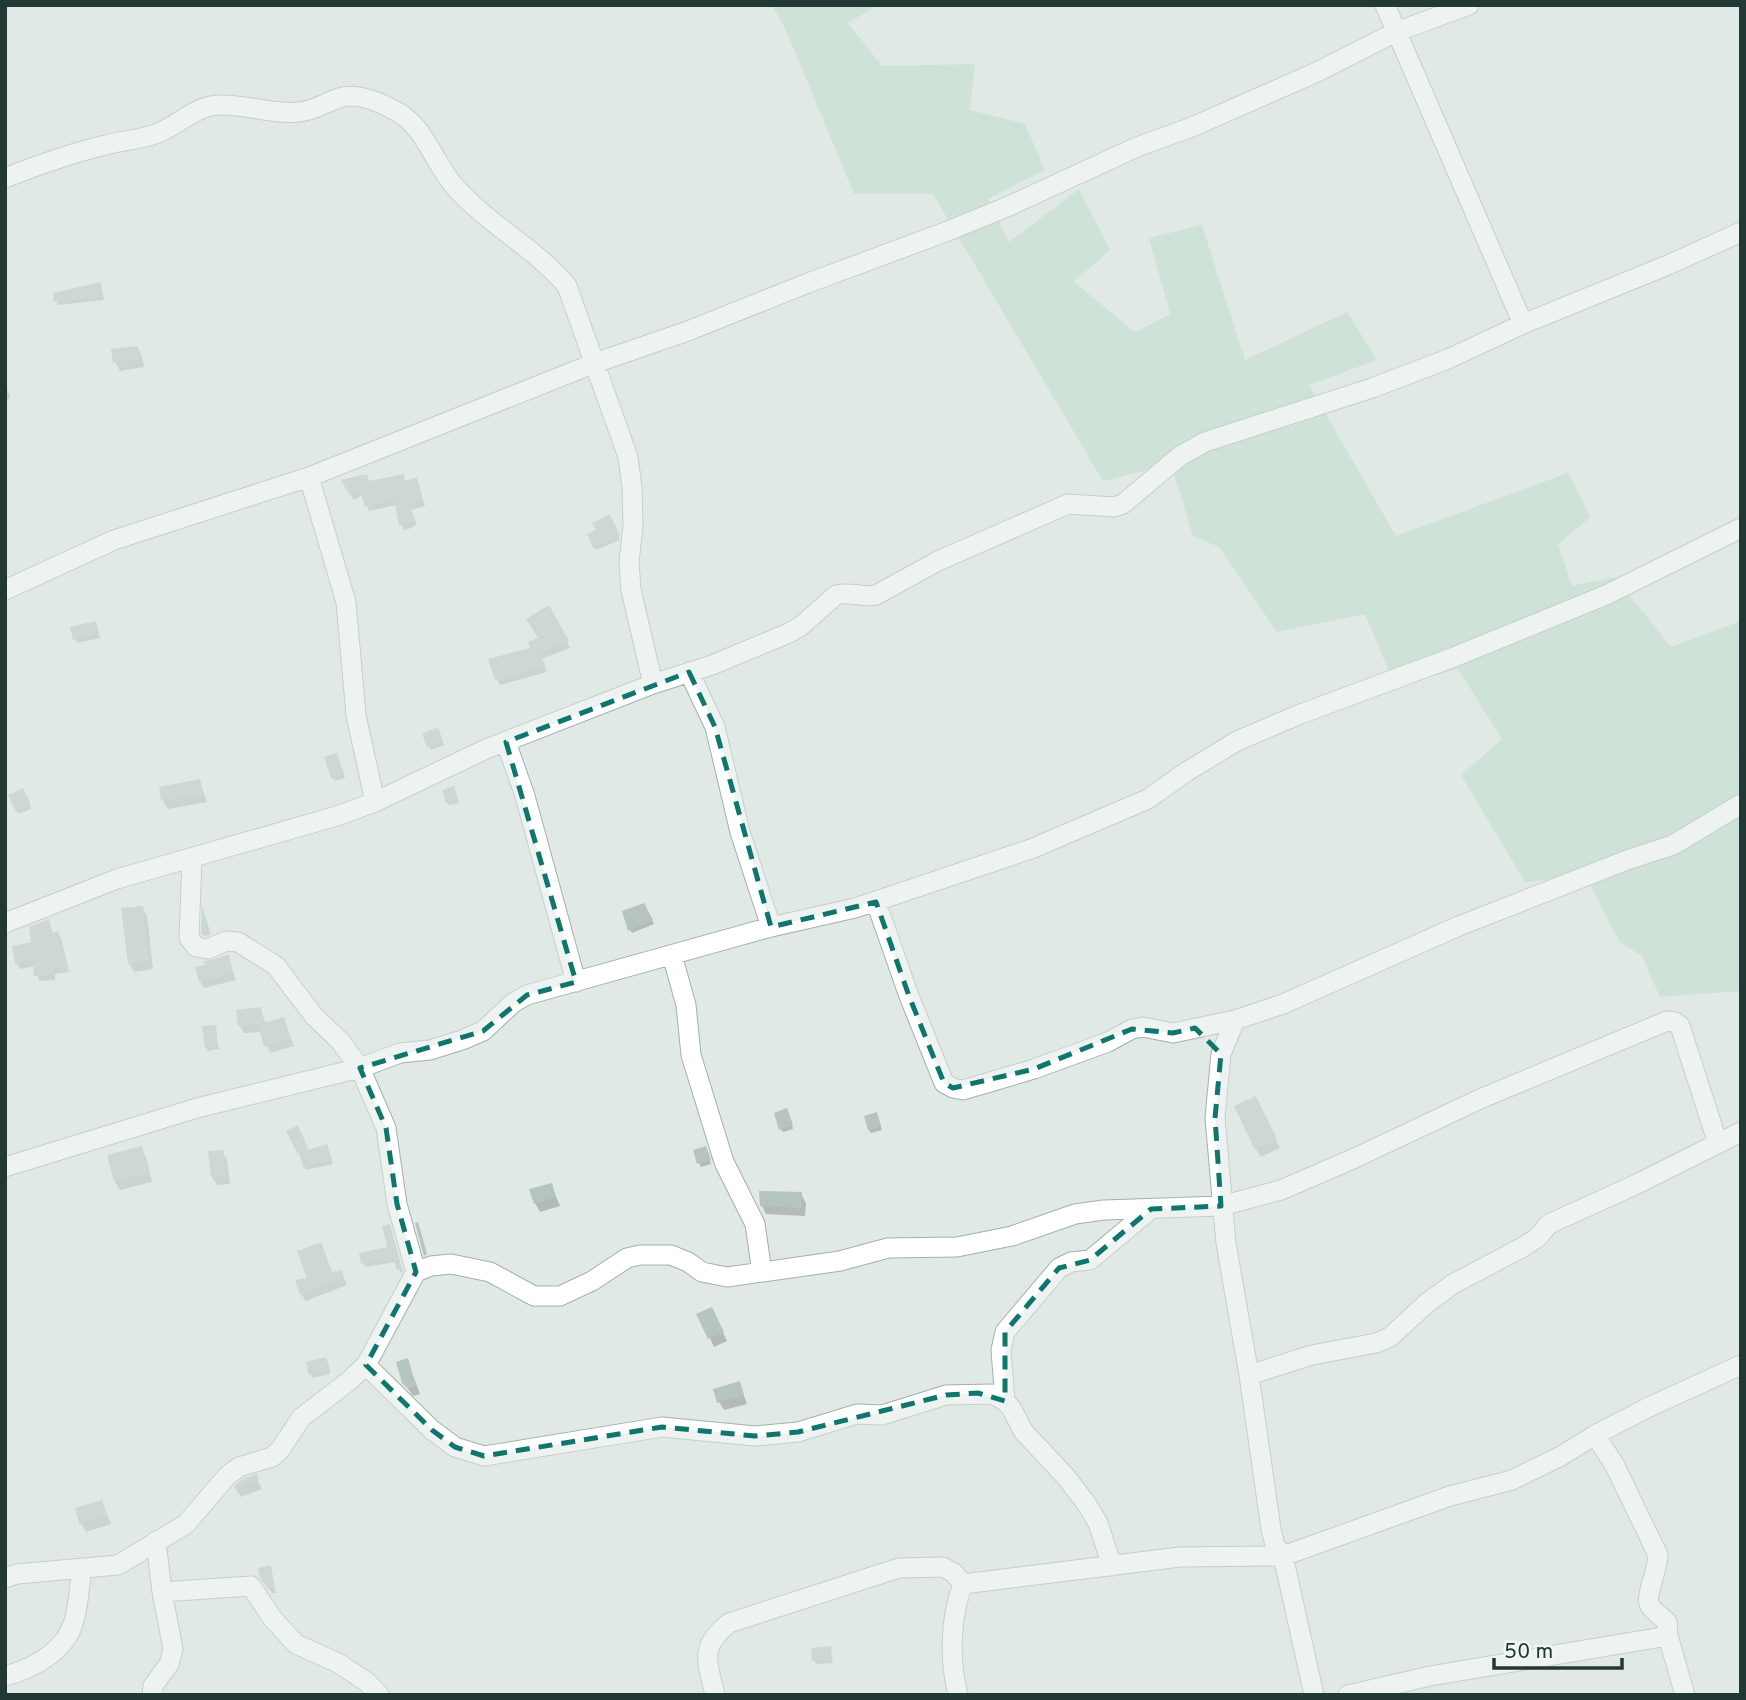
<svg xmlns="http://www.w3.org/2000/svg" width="1746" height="1700" viewBox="0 0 1746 1700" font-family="Overpass,sans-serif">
<rect width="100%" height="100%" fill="#e0e9e6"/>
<path fill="#bad9c6" d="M772 5H878L848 23 882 66 975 64 970 110 1025 124 1045 170 988 199 1009 242 1079 189 1110 250 1074 282 1135 332 1170 314 1149 238 1202 225 1245 360 1347 312 1377 360 1309 385 1396 536 1568 473 1591 517 1558 544 1572 586 1615 577 1671 647 1741 621V754L1737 756 1741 761V991L1660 997 1642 956 1620 942 1585 876 1525 882 1461 775 1502 739 1458 669 1395 686 1365 614 1277 632 1219 547 1193 536 1171 464 1103 481 933 194H854L786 30Z"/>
<path fill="#0003" d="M100 284 104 300 58 305 56 301Z
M137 347 142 356 144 367 120 371 115 362Z
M5 385 11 398 5 401Z
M366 476 370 482 403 476 406 482 416 479 425 506 411 510 417 525 404 531 396 505 369 511 363 495 354 500 344 481Z
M609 517 620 540 596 550 594 547 598 531Z
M549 607 570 648 541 659 547 672 500 685 497 679 540 639Z
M95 623 100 638 77 643 75 639Z
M439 733 444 745 431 750 424 735Z
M338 758 345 778 335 781 333 778Z
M199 781 207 802 168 809 163 801Z
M456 792 459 803 449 805 447 802Z
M25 794 31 809 19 814 17 811Z
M644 905 654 924 632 933 630 930Z
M142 908 147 916 153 969 134 972 129 963Z
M49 921 53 934 58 933 61 938 69 972 55 974V980L39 981 35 966 20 969 17 963Z
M228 956 236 980 204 988 200 981 207 966Z
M260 1009 266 1024 284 1019 294 1046 270 1053 262 1032 244 1033 240 1026 238 1011Z
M215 1027 219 1049 208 1051 206 1047Z
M1260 1106 1280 1148 1261 1157 1256 1149Z
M789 1114 793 1129 783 1132 781 1129Z
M878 1118 882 1130 871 1133 869 1130Z
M299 1131 308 1151 328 1149 333 1164 306 1170 298 1152Z
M141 1148 146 1157 152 1182 120 1190 115 1182Z
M222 1152 227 1160 230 1184 217 1185 212 1177Z
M708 1152 711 1164 701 1167 699 1163Z
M551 1185 560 1206 540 1212 535 1203Z
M760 1192 801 1194 806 1203 805 1216 766 1214 760 1202Z
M391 1230 403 1272 401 1273 396 1262 365 1267 361 1254 389 1249Z
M320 1244 332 1274 341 1272 347 1285 306 1301 301 1294Z
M716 1317 727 1341 714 1347 710 1338Z
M407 1360 420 1394 413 1396 404 1383Z
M328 1362 330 1374 313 1378 311 1374Z
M739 1383 747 1404 724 1410 719 1402Z
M256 1477 262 1489 241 1497 236 1489 238 1485Z
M102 1502 111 1524 86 1532 81 1523Z
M270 1567 276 1593H272L265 1582Z
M830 1648 833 1663 816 1664 814 1660Z"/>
<path fill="#b5c4bf" d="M101 282 103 297 54 302 53 293Z
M138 346 140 359 113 363 111 349Z
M367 474 369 481 404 474 405 481 417 477 423 500 409 504 415 520 399 526 394 499 365 507 360 490 350 496 341 480Z
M610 514 620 536 593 548 587 534 596 530 592 523Z
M549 605 569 641 539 653 546 666 495 680 488 659 530 648 528 642 538 638 526 619Z
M96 621 99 634 73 640 70 627Z
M438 727 443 741 427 747 422 734Z
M337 753 344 774 331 779 324 757Z
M200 779 204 794 161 801 159 787Z
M454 786 458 799 446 803 442 790Z
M23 788 31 805 16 812 8 795Z
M644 903 653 920 628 931 622 911Z
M143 906 149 961 128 964 121 908Z
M202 906 211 934 206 936 201 934Z
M49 919 52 933 58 931 67 967 53 969V975L34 976 33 961 15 964 12 946 31 942 29 927Z
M229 954 233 973 199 982 195 967 205 965 204 961 212 960Z
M261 1007 264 1023 284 1017 291 1039 264 1047 258 1025 261 1024 238 1026 236 1010Z
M216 1025 218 1046 205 1048 202 1026Z
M1256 1096 1277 1139 1255 1150 1234 1106Z
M787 1108 793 1125 779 1130 774 1113Z
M877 1112 881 1126 868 1130 864 1116Z
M298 1125 308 1148 297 1153 286 1131Z
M327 1144 332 1160 303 1167 299 1152Z
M142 1146 149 1173 114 1182 107 1155Z
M706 1146 711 1160 697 1164 693 1150Z
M223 1150 226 1176 211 1177 208 1151Z
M552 1183 556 1197 534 1204 529 1189Z
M759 1191 802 1192 801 1208 760 1206Z
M418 1222 427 1254 424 1256 415 1223Z
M390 1224 402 1269 397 1270 393 1259 361 1264 359 1253 387 1247 382 1226Z
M321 1242 332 1272 342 1270 344 1278 300 1295 295 1280 307 1278 297 1251Z
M712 1307 724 1332 708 1339 696 1314Z
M326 1357 330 1370 309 1375 306 1362Z
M408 1358 416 1386 407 1388 402 1383 396 1362Z
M740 1381 744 1395 717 1403 713 1389Z
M257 1474 259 1480 234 1489 236 1484 245 1478Z
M102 1500 107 1516 79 1524 75 1508Z
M271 1565 275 1589 269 1590 260 1578 258 1568Z
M831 1646 832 1660 812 1661 811 1648Z"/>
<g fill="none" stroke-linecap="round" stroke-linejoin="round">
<g stroke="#a3b0ad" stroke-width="21">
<path id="minor" d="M1385 5 1523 324
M5 178C38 165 71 153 106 145 123 140 142 140 158 133 179 125 196 105 220 105 246 104 272 115 299 112 313 111 325 103 339 98 356 92 379 102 394 110 426 126 433 163 456 188 489 225 534 247 567 286L628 457 632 487 633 526 629 562 631 590 653 684
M309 477 346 602 356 715 375 802
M5 590 114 540 309 477 595 363 688 331 808 283 948 231 1009 206 1137 147 1192 127 1317 72 1396 32 1469 5
M689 672 715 727 740 832 771 927
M506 742 525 796 576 982
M192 858 189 938 196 947 208 949 226 941 238 942 276 966 314 1016 340 1041 360 1068 386 1128 397 1204 416 1272
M876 902 909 996 944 1083 953 1088 963 1090 1034 1069 1108 1042 1132 1029 1143 1027 1173 1033 1235 1020 1283 1004 1459 926 1627 860 1673 845 1741 804
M5 923 117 879 337 816 375 802 486 749 653 684 712 665 789 633 801 626 836 595C849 591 863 598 876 595L938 561 1068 504 1114 507 1123 504 1180 456 1205 442 1372 388 1448 359 1523 324 1668 265 1741 232
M672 955 686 1005 691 1055 724 1162 755 1224 762 1272
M1235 1020 1221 1054 1215 1118 1226 1243 1249 1375 1271 1529 1275 1545 1283 1556 1314 1695
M5 1167 197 1108 360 1068 400 1053 430 1050 462 1040 483 1031 513 1003 527 995 771 927 855 908 1031 849 1148 799 1186 772 1237 741 1298 715 1454 657 1606 595 1741 528
M366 1365 432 1430 455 1447 484 1456 662 1427 755 1436 798 1432 857 1414 882 1415 946 1395 992 1394 1005 1401 1012 1409 1023 1431 1066 1477 1086 1503 1098 1523 1112 1566
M1249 1375 1312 1355 1376 1343 1390 1337 1427 1303 1453 1284 1523 1247 1537 1238 1549 1224 1637 1184 1741 1132
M1005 1401 1001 1350 1005 1332 1059 1268 1071 1262 1090 1260 1151 1209
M1595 1435 1614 1464 1658 1555C1658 1570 1644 1598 1650 1606 1654 1612 1662 1617 1667 1622L1668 1636 1685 1695
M5 1578 17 1574 118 1565 186 1524 228 1475 239 1467 272 1457 280 1450 301 1418 349 1381 366 1365 416 1272 431 1266 451 1264 490 1272 534 1296H560L592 1281 627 1258 640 1255H671L688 1262 702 1272 727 1277 840 1261 888 1248 957 1247 1012 1236 1075 1214 1104 1210 1221 1206 1281 1190 1355 1158 1480 1099 1667 1021 1675 1022 1680 1026 1718 1144
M963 1584 1180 1557 1283 1556 1450 1496 1512 1480 1561 1456 1595 1435 1649 1407 1741 1365
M162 1592 251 1586 272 1618 296 1644 338 1663 367 1682 379 1695
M5 1676C32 1669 64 1652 73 1624 79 1607 79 1586 82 1569
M152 1695 153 1686 169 1664 173 1649 162 1592 156 1541
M715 1695C707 1661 699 1647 729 1623L899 1568 943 1567 954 1573 963 1584
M958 1695C949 1659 950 1618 963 1584
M1348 1695 1430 1676 1668 1636"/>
</g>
<use href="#minor" stroke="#fff" stroke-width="19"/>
</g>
<path d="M0 0H1746V1700H0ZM689 672 715 727 771 927 876 902 909 996 944 1083 953 1088 1034 1069 1132 1029 1173 1033 1195 1028 1221 1054 1215 1118 1221 1206 1151 1209 1090 1260 1059 1268 1005 1332V1401L978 1393 946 1395 798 1432 755 1436 662 1427 484 1456 455 1447 432 1430 366 1365 416 1272 397 1204 386 1128 360 1068 483 1031 527 995 576 982 506 742Z" fill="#e0e9e6" fill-opacity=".55" fill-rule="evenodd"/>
<path fill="none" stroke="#0f766e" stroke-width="5" stroke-dasharray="14 9" stroke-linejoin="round" d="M689 672 715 727 771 927 876 902 909 996 944 1083 953 1088 1034 1069 1132 1029 1173 1033 1195 1028 1221 1054 1215 1118 1221 1206 1151 1209 1090 1260 1059 1268 1005 1332V1401L978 1393 946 1395 798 1432 755 1436 662 1427 484 1456 455 1447 432 1430 366 1365 416 1272 397 1204 386 1128 360 1068 483 1031 527 995 576 982 506 742Z"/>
<rect width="1746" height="1700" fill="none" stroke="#223835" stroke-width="14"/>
<path d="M1494 1658v10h128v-10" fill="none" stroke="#223835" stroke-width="3.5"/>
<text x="1504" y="1658" font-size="21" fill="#223835" stroke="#f0f6f4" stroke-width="5" paint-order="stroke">50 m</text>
</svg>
